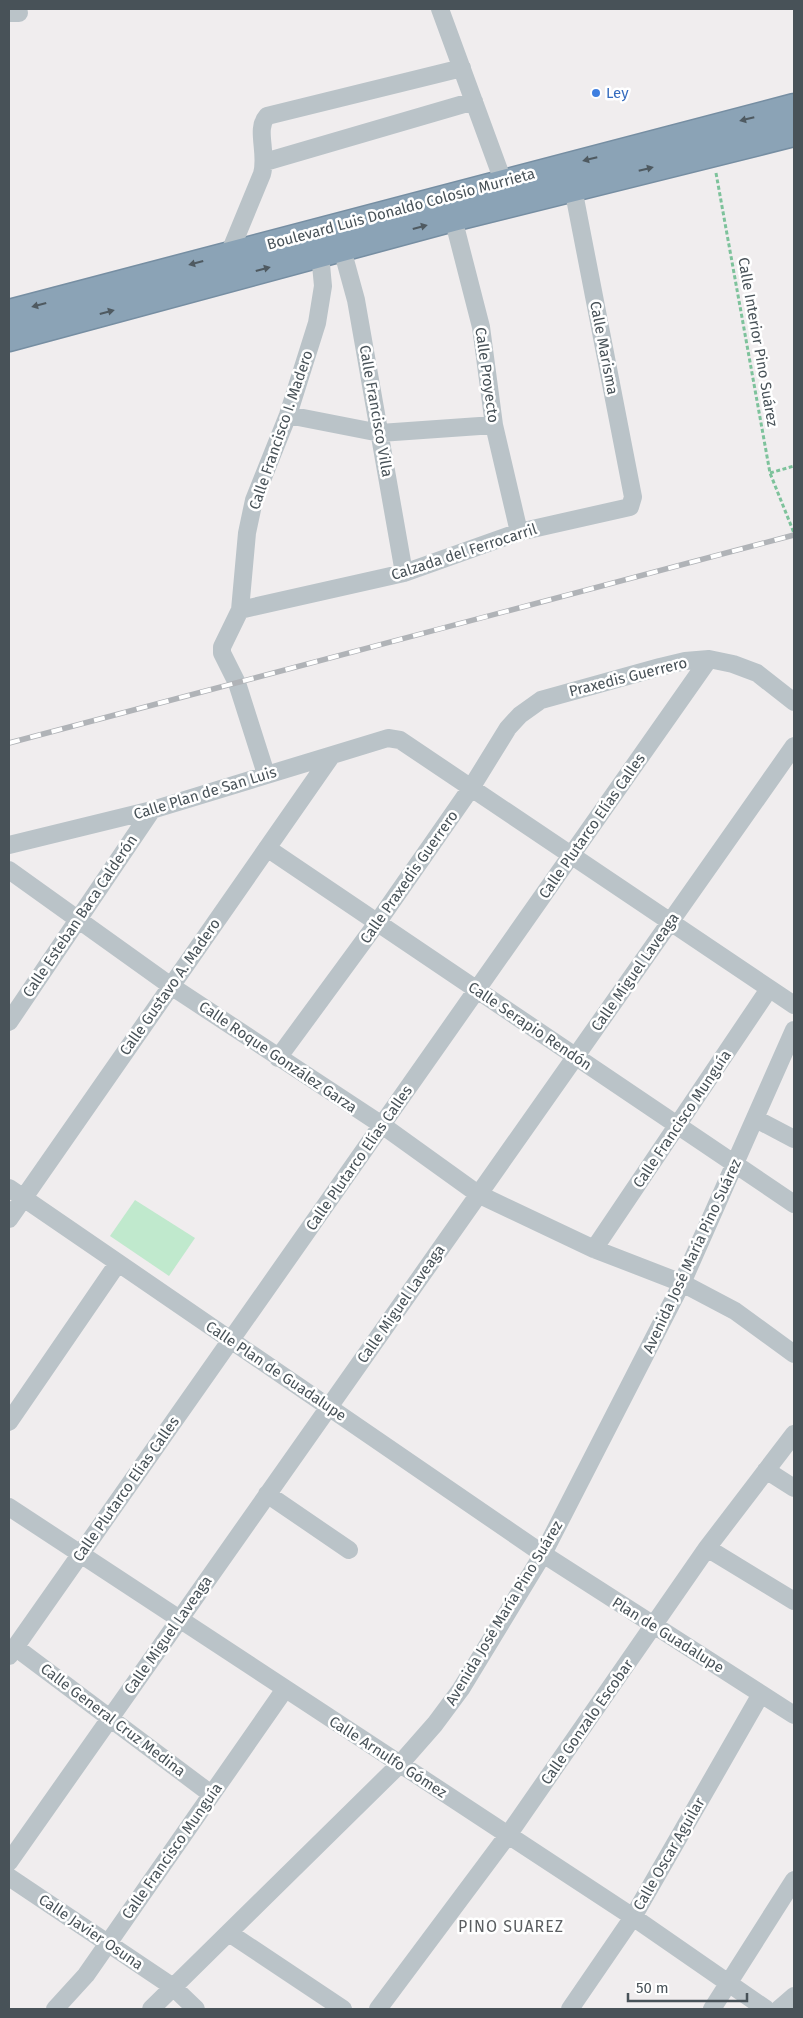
<svg xmlns="http://www.w3.org/2000/svg" width="803" height="2018" viewBox="0 0 803 2018" font-family="'Fira Sans',sans-serif">
<rect width="100%" height="100%" fill="#f0edee"/>
<path fill="#c0e9cd" d="M135 1200 195 1238 169 1276 110 1236Z"/>
<g fill="none" stroke-linecap="round" stroke-linejoin="round">
<g stroke="#768ea2" stroke-width="29">
<path id="highway" d="M9 313 794 107
M9 338 453 218 794 133"/>
</g>
<path stroke="#7dc29b" stroke-width="3" stroke-dasharray="4 2.5" stroke-linecap="butt" d="M716 173 770 473 794 533
M770 473 794 466"/>
<path stroke="#bac3c8" stroke-width="18" d="M440 9 503 181
M9 13H19
M265 162 474 101
M453 218 481 327 494 425 519 532
M342 249 356 300 404 573
M229 254 262 174C268 153 255 129 267 116L462 68
M288 415 380 433 494 425
M240 610 404 573 519 532 630 507 633 497 573 188
M266 774 237 683 222 653V647L240 610 247 533 254 500 288 415 317 323 323 286 320 254
M9 845 152 810 388 738 400 740 794 1005
M267 848 794 1204
M9 870 171 986 382 1125 478 1194 594 1249 682 1283 735 1311 794 1354
M9 1022 152 810
M278 1058 377 923 471 788 508 728 520 715 541 700 660 667 685 661 709 659 733 664 757 673 794 702
M756 1119 794 1139
M9 1188 543 1554 794 1715
M9 1219 332 755
M594 1249 769 989
M9 1422 118 1263
M766 1470 794 1488
M267 1494 349 1550
M9 1507 633 1917 766 2009
M707 1548 794 1601
M15 1647 211 1794
M9 1656 709 659
M9 1862 794 746
M9 1877 173 1987 196 2009
M229 1933 343 2009
M55 2009 86 1975 285 1689
M151 2009 399 1765 435 1724 461 1689 543 1554 682 1283 794 1030
M378 2009 508 1835 707 1548 794 1434
M570 2009 633 1917 761 1694
M712 2009 794 1880
M779 2009 794 1996"/>
<use href="#highway" stroke="#8ba3b6" stroke-width="26"/>
<g stroke="#b0b3b7" stroke-width="5.5">
<path id="rail" d="M9 743 794 535"/>
</g>
<use href="#rail" stroke="#fff" stroke-width="4" stroke-dasharray="11" stroke-linecap="butt"/>
</g>
<defs><path id="oneway-solid" d="M-6-.8H1V-3.2L6.5 0L1 3.2V.8H-6Z" transform="scale(1.25)"/></defs>
<g fill="#4f5a61">
<use href="#oneway-solid" transform="translate(747 119) rotate(166)"/>
<use href="#oneway-solid" transform="translate(590 159) rotate(166)"/>
<use href="#oneway-solid" transform="translate(646 169) rotate(-14)"/>
<use href="#oneway-solid" transform="translate(420 227) rotate(-15)"/>
<use href="#oneway-solid" transform="translate(196 263) rotate(165)"/>
<use href="#oneway-solid" transform="translate(263 269) rotate(-15)"/>
<use href="#oneway-solid" transform="translate(39 305) rotate(165)"/>
<use href="#oneway-solid" transform="translate(107 312) rotate(-15)"/>
</g>
<circle fill="#3f7fe0" stroke="#fff" stroke-width="2" cx="596" cy="93" r="5"/>
<g text-anchor="middle" dominant-baseline="central" stroke-width="5" stroke-linejoin="round" paint-order="stroke">
<g font-size="15" fill="#366cbe" stroke="#fff" text-anchor="start">
<text x="606" y="93">Ley</text>
</g>
<g font-size="15" fill="#485258" stroke="#fff">
<text transform="translate(401 209) rotate(-15)">Boulevard Luis Donaldo Colosio Murrieta</text>
<text transform="translate(758 342) rotate(80)">Calle Interior Pino Suárez</text>
<text transform="translate(604 348) rotate(79)">Calle Marisma</text>
<text transform="translate(487 375) rotate(82)">Calle Proyecto</text>
<text transform="translate(376 411) rotate(80)">Calle Francisco Villa</text>
<text transform="translate(281 430) rotate(-71)">Calle Francisco I. Madero</text>
<text transform="translate(464 552) rotate(-18)">Calzada del Ferrocarril</text>
<text transform="translate(628 677) rotate(-14)">Praxedis Guerrero</text>
<text transform="translate(205 793) rotate(-17)">Calle Plan de San Luis</text>
<text transform="translate(592 826) rotate(-55)">Calle Plutarco Elías Calles</text>
<text transform="translate(409 877) rotate(-55)">Calle Praxedis Guerrero</text>
<text transform="translate(80 916) rotate(-56)">Calle Esteban Baca Calderón</text>
<text transform="translate(635 972) rotate(-55)">Calle Miguel Laveaga</text>
<text transform="translate(170 987) rotate(-55)">Calle Gustavo A. Madero</text>
<text transform="translate(530 1026) rotate(34)">Calle Serapio Rendón</text>
<text transform="translate(278 1057) rotate(34)">Calle Roque González Garza</text>
<text transform="translate(682 1119) rotate(-56)">Calle Francisco Munguía</text>
<text transform="translate(359 1158) rotate(-55)">Calle Plutarco Elías Calles</text>
<text transform="translate(692 1256) rotate(-65)">Avenida José María Pino Suárez</text>
<text transform="translate(401 1304) rotate(-55)">Calle Miguel Laveaga</text>
<text transform="translate(276 1371) rotate(34)">Calle Plan de Guadalupe</text>
<text transform="translate(126 1489) rotate(-55)">Calle Plutarco Elías Calles</text>
<text transform="translate(504 1613) rotate(-59)">Avenida José María Pino Suárez</text>
<text transform="translate(168 1635) rotate(-55)">Calle Miguel Laveaga</text>
<text transform="translate(668 1635) rotate(32)">Plan de Guadalupe</text>
<text transform="translate(113 1720) rotate(37)">Calle General Cruz Medina</text>
<text transform="translate(587 1722) rotate(-55)">Calle Gonzalo Escobar</text>
<text transform="translate(388 1757) rotate(33)">Calle Arnulfo Gómez</text>
<text transform="translate(172 1851) rotate(-55)">Calle Francisco Munguía</text>
<text transform="translate(669 1854) rotate(-60)">Calle Oscar Aguilar</text>
<text transform="translate(91 1932) rotate(34)">Calle Javier Osuna</text>
</g>
<g font-size="16" letter-spacing="1" fill="#5b5e61" stroke="#fff">
<text x="511" y="1926">PINO SUAREZ</text>
</g>
</g>
<rect width="803" height="2018" fill="none" stroke="#485258" stroke-width="20"/>
<path d="M628 1993v8h119v-8" fill="none" stroke="#485258" stroke-width="2.5"/>
<text x="636" y="1993" font-size="15" fill="#485258" stroke="#ffffff" stroke-width="4" paint-order="stroke">50 m</text>
</svg>
